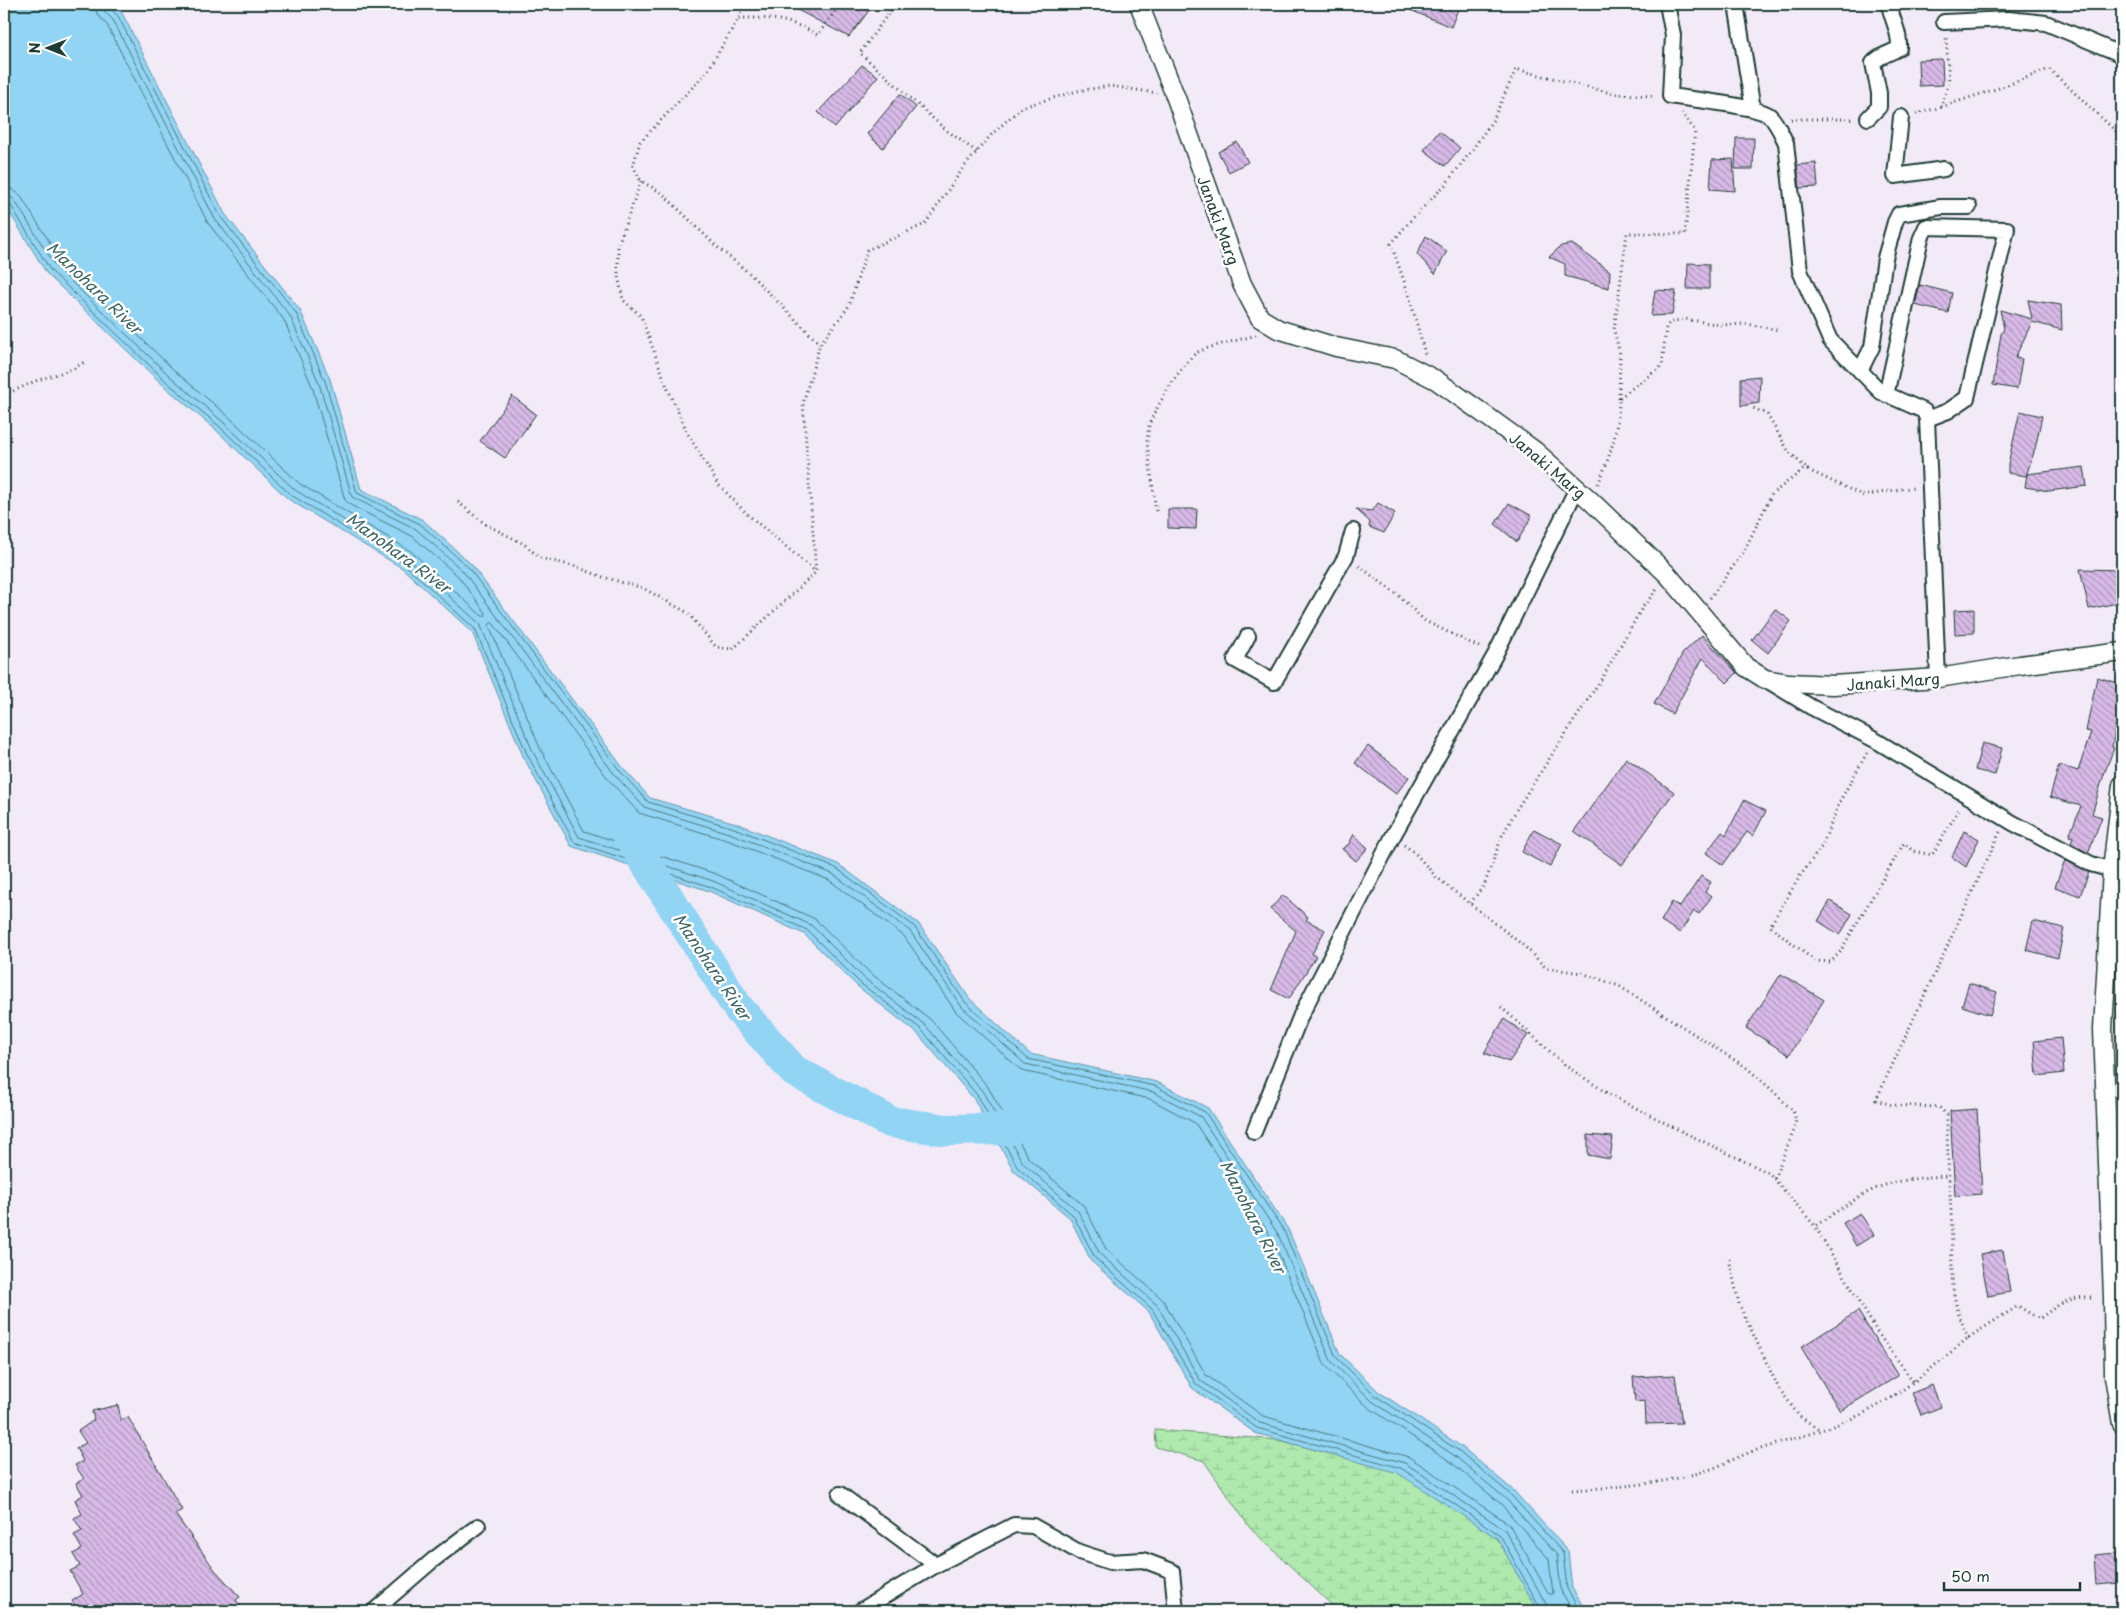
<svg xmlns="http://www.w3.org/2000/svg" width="2126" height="1615" viewBox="0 0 2126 1615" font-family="'Playpen Sans',sans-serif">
<defs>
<pattern id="wetland-marsh" width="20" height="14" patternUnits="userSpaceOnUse" patternTransform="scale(1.25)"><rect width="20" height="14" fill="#afe9ae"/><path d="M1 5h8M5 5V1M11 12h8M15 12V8" fill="none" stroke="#96c996"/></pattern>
<pattern id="building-back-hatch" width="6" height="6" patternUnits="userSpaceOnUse" patternTransform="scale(1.25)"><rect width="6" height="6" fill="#d8bae8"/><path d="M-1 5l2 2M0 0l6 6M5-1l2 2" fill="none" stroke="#af98bd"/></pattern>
</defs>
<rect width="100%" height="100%" fill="#f3eaf8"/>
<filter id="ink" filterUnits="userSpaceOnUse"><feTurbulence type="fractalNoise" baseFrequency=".02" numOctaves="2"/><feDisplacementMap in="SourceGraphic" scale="10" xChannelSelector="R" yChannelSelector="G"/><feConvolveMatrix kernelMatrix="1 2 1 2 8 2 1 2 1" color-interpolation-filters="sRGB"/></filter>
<g filter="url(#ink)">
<path fill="url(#wetland-marsh)" stroke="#679371" d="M1155 1430 1279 1440 1398 1472 1497 1538 1538 1611H1338L1250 1528 1204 1461 1156 1447Z"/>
<path fill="#92d4f3" stroke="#6498a7" d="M4 4H112L122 13 225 214 300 310 330 379 361 489 423 520 471 564 624 769 650 798 736 823 838 864 918 923 970 999 1030 1054 1157 1082 1208 1108 1288 1229 1340 1354 1379 1392 1462 1447 1514 1491 1568 1551 1572 1588 1586 1611H1538L1497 1538 1398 1473 1255 1433 1192 1388 1149 1312 1091 1261 1070 1218 1014 1171 974 1099 917 1033 857 986 804 934 709 891 571 846 523 756 472 632 402 568 288 499 216 430 165 387 47 274 4 203Z"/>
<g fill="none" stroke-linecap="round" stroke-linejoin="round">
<path stroke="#4d7980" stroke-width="1" d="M103 4 105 12 113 20 215 219 290 316 319 383 352 497 416 529 463 571 615 775 644 807 732 834 833 874 910 931 961 1006 1025 1064 1153 1092 1201 1117 1278 1234 1331 1361 1372 1401 1455 1456 1506 1499 1557 1555 1561 1591 1573 1611
M109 4 110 8 118 16 220 216 296 313 325 381 357 493 420 524 468 567 620 771 648 802 734 828 836 868 914 926 965 1002 1028 1059 1155 1086 1205 1112 1284 1231 1336 1357 1376 1396 1459 1451 1510 1494 1563 1553 1567 1589 1580 1611
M4 188 12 189 20 195 62 262 177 373 228 416 300 484 412 552 482 616H485L486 613 458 576 412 536 352 506 345 500 312 386 284 320 208 223 107 25 97 14 95 4
M4 195 11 197 15 201 56 267 172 378 223 422 295 490 408 559 480 624 533 752 579 837 713 881 811 925 864 978 925 1025 983 1092 1023 1163 1078 1211 1100 1254 1157 1305 1200 1380 1260 1423 1405 1463 1505 1530 1546 1604 1548 1611
M4 202 10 204 51 271 168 383 219 426 291 495 404 564 475 629 527 754 574 842 711 887 807 930 860 983 921 1029 978 1096 1018 1168 1073 1215 1095 1258 1152 1309 1196 1384 1257 1428 1401 1468 1500 1535 1542 1611
M492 622 609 780 639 813 730 841 829 880 904 936 956 1012 1022 1071 1150 1099 1195 1123 1272 1238 1325 1365 1368 1407 1451 1462 1501 1504 1549 1559 1553 1594H1549L1509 1524 1409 1457 1263 1416 1206 1375 1163 1300 1106 1249 1084 1206 1029 1159 988 1087 931 1020 869 972 815 919 716 874 584 831 540 748 489 626Z"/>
<path stroke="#92d4f3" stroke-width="32" d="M629 836 738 1008 794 1071 890 1122 947 1130 1011 1129 1032 1120"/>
</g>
<path fill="url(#building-back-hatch)" stroke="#1f3d34" d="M786 4H874L849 37Z
M1396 4H1460L1451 27Z
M1942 59 1943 85 1919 86 1918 60Z
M862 65 878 76 835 128 818 112Z
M900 94 916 107 883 148 867 134Z
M1439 131 1460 148 1445 166 1424 150Z
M1736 138H1754L1753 169H1735Z
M1237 142 1248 162 1229 172 1218 152Z
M1733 159 1735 191 1710 189 1712 160Z
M1816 163 1818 187 1800 188 1797 165Z
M1426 236 1447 251 1435 274 1417 254Z
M1572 244 1610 271 1609 288 1565 276V264L1549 257 1561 246Z
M1688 263 1709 264V289H1687Z
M1920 285 1952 293 1948 313 1915 305Z
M1655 290 1676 291 1672 315 1651 316Z
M2028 300 2061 305 2062 330 2032 322 2015 358 2022 359 2017 389 1993 385 2001 334 2004 329 2000 310 2032 319Z
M1760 376 1759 403 1741 406V378Z
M512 396 536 414 505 458 480 441Z
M2020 411 2042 416 2035 449 2026 476 2008 473V464Z
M2084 467 2087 486 2049 491 2025 487 2027 474Z
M1378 503 1395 513 1384 533 1369 527 1370 522 1356 509 1372 511Z
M1509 503 1532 516 1517 542 1495 524Z
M1168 509H1197L1196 529 1168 528Z
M2080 569 2122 570V602L2089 609Z
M1775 609 1791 621 1768 653 1752 640Z
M1974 609V633L1955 634 1954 610Z
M1702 635 1737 673 1727 683 1703 658 1672 714 1654 704 1683 653Z
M2097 677 2122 684V696L2112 747 2114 748 2104 774 2092 814 2102 817 2088 853 2071 843 2073 837 2069 836 2081 806 2050 797 2059 765 2078 771 2091 732 2086 731Z
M1982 743 2002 748 1995 775 1975 770Z
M1368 746 1409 777 1396 794 1355 763Z
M1626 758 1674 792 1622 865 1574 831Z
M1744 800 1766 811 1753 836 1747 832 1723 865 1706 853 1722 832 1726 835Z
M1534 829 1562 844 1550 867 1522 852Z
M1964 831 1979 839 1966 867 1952 857Z
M1354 834 1368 848 1356 861 1342 849 1349 844Z
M2065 860 2089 872 2080 896 2055 887Z
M1701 876 1711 882 1705 892 1712 896 1699 914 1694 911 1680 933 1661 921 1672 902 1680 907Z
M1283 895 1308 917 1306 920 1325 930 1312 954 1316 956 1289 999 1271 990 1296 931 1270 909Z
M1830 901 1852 914 1840 935 1818 921Z
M2033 921 2064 928 2058 958 2026 950Z
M1781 974 1824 1000 1789 1055 1746 1028Z
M1969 983 1997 992 1990 1015 1962 1006Z
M1504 1019 1528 1035 1509 1062 1484 1053Z
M2061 1038 2064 1073 2037 1076 2034 1041Z
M1977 1109 1982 1194 1955 1196 1950 1111Z
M1588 1135 1613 1137 1610 1159 1588 1155Z
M1860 1213 1874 1235 1856 1246 1843 1223Z
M2003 1250 2010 1292 1988 1296 1980 1254Z
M1858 1311 1898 1376 1840 1411 1801 1347Z
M1675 1375 1682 1423 1646 1424 1645 1401 1635 1402 1633 1377Z
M1932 1385 1941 1407 1921 1415 1912 1393Z
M118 1405 121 1421 128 1417 182 1510 175 1514 215 1570 240 1597 236 1600 244 1611H79L72 1601 83 1594 70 1571 80 1566 73 1554 82 1549 74 1535 82 1531 74 1518 82 1514 75 1500 83 1495 76 1483 84 1479 75 1465 83 1461 76 1448 86 1443 78 1431 94 1420 92 1411Z
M2117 1553 2119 1583 2096 1585 2094 1555Z"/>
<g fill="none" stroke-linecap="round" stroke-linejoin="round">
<g stroke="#1f3d34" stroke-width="18">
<path id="minor" d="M1667 4 1673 35 1670 96C1688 99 1759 106 1770 116 1777 123 1781 133 1786 143L1800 271 1830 340 1881 392 1924 411 1927 419 1938 678
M1736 4 1753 109
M1944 22 2008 19 2046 23 2118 53H2122
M1901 117 1895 176 1944 169
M1868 118 1879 107V93L1873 63C1881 54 1890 54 1899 48 1900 31 1892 21 1889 4
M1860 371 1872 347 1885 258 1895 222 1899 214 1941 207H1969
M1886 395 1921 238 1926 227 2007 229 1967 398 1948 411 1927 419
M1248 636 1235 660 1274 682 1346 556 1353 531
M1770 682 1811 707 1875 740 2013 823 2091 864 2112 870
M1254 1132 1301 1015 1393 836 1495 655 1577 488
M840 1494 936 1565
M374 1611 433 1560 478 1526
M860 1611 936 1565 1014 1525 1033 1526 1079 1552 1110 1562 1143 1560 1172 1571 1176 1611"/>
</g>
<g stroke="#1f3d34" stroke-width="21">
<path id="tertiary" d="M1139 4 1176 98 1242 284 1260 318 1278 329 1336 347 1395 359 1436 380 1481 412 1535 451 1591 501 1668 575 1746 667 1765 679 1788 683 1833 685 1938 678 2020 665 2122 652
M2122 785 2112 870 2103 1029 2113 1297 2114 1376 2122 1424"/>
</g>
<path stroke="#1f3d34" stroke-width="3" stroke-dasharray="1 4" stroke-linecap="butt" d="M747 4 707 72 640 142 633 166 641 181 662 193 716 246 749 273 820 344
M883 4 891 10 860 53 946 130 977 152
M739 18C773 18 787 18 818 35L840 4
M1941 107 2005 86 2049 69 2122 137
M1916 114 1941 107 1949 82 1946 36
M1791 119H1855
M641 181 618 245V275L623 300 641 316 667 387 689 436 718 484 747 514 816 572
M1425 354 1409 295 1391 244 1410 221 1445 185 1469 154 1493 120 1516 69 1615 94 1654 96
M4 395 38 380 73 369 86 361
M1619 398 1620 354 1614 330 1627 233 1685 234 1695 131 1682 113
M1808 470 1864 496 1899 489 1916 488
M1598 484C1610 457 1619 428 1619 398L1662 366 1666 327 1670 322 1685 319 1722 325 1747 324 1779 330
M458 502 485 524 524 544 540 558 574 566 603 577 643 588 688 613 716 647 733 649 816 572 803 403 820 344 849 306 867 250 925 224 964 167 992 134 1022 107 1077 91 1110 86 1157 93
M1156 511 1147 442C1148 435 1148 429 1150 423 1156 407 1185 357 1200 351 1217 344 1237 341 1256 335
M1359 566 1398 595 1425 621 1481 648
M1710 598 1743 553 1772 494 1804 469 1808 470 1789 452 1767 414 1751 407
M1867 753 1841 799 1822 846 1800 876 1770 926 1815 961 1831 962 1840 952 1904 843 1913 851 1932 855 1959 809
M2000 832 1876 1100 1892 1105 1939 1107 1947 1115C1947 1147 1949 1178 1951 1211 1954 1257 1945 1295 1969 1337L2018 1306 2039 1319C2059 1304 2069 1296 2095 1297
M1404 845 1414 852 1436 877 1524 946 1546 968 1582 973 1619 986 1747 1068 1772 1090 1793 1111 1796 1120 1794 1130 1774 1179
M1470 903 1484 886 1502 836 1518 807 1602 678 1642 608 1658 588
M1501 1007 1566 1066 1607 1093 1679 1130 1769 1173 1815 1226
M1729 1259 1739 1304 1778 1387 1799 1416 1819 1429
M1913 1381 1879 1335 1815 1226C1837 1212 1858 1195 1882 1186 1904 1179 1925 1177 1947 1176
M1572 1490C1618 1487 1668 1484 1711 1469 1727 1463 1741 1455 1757 1450 1792 1439 1831 1429 1864 1413 1902 1394 1937 1364 1969 1337"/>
<use href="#minor" stroke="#fff" stroke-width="14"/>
<use href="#tertiary" stroke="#fff" stroke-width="18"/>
</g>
</g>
<g text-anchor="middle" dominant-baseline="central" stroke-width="5" stroke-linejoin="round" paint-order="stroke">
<g font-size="15" fill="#1f3d34" stroke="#fff">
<text transform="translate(1219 220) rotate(70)">Janaki Marg</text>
<text transform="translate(1548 465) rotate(40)">Janaki Marg</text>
<text transform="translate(1893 681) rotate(-4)">Janaki Marg</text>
</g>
<g font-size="16" font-style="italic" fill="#3c6364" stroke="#fff">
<text transform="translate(95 287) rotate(44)">Manohara River</text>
<text transform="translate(399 552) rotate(36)">Manohara River</text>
<text transform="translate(713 966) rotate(56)">Manohara River</text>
<text transform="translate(1254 1216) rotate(63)">Manohara River</text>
</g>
</g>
<rect width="2126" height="1615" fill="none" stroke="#fff" stroke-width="20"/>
<rect x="10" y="10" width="2106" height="1595" fill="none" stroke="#1f3d34" stroke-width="2" filter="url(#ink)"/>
<g transform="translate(48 48) rotate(270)" stroke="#ffffff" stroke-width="4" paint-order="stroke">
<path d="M0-4L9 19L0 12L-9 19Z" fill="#1f3d34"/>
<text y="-8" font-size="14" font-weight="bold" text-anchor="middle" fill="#1f3d34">N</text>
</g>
<path d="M1944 1582v8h136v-8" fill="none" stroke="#1f3d34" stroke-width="2.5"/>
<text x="1951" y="1582" font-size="15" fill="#1f3d34" stroke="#ffffff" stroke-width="4" paint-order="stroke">50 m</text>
</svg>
